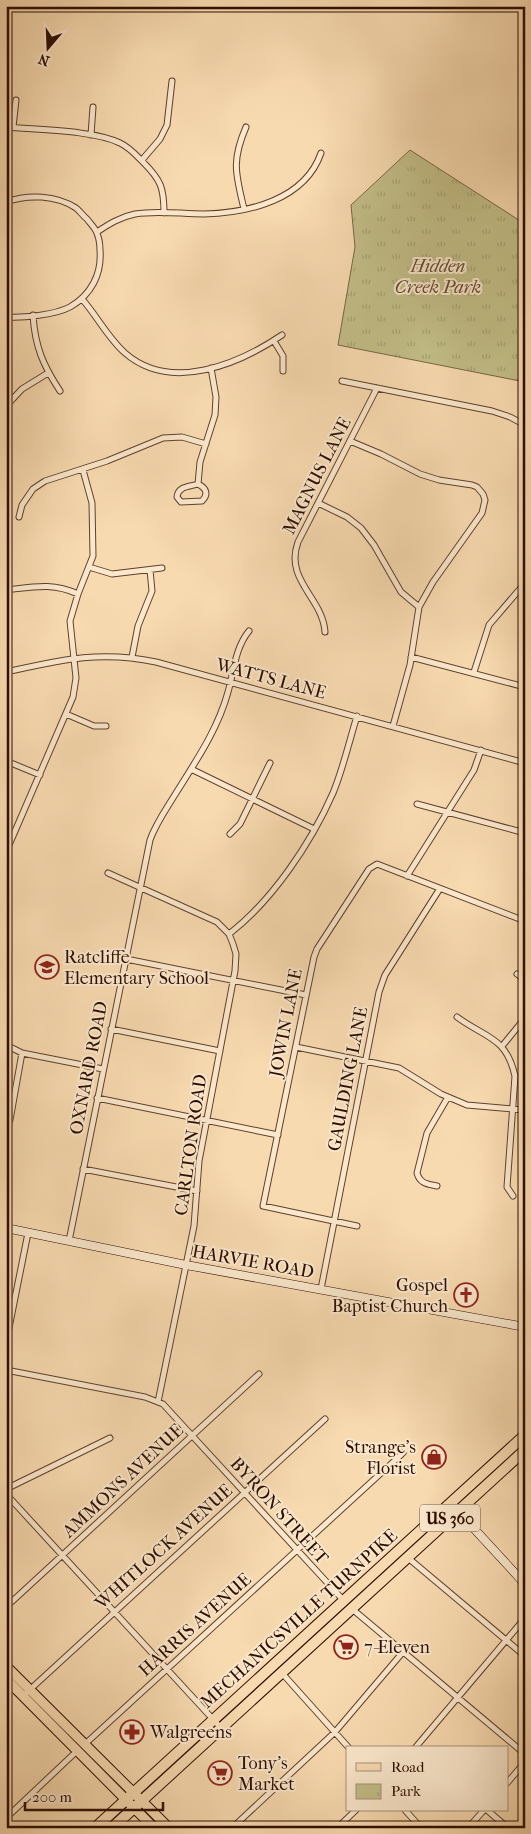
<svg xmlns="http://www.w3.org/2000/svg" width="531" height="1834" viewBox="0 0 531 1834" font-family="'IM FELL French Canon',serif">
<defs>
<pattern id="park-tufts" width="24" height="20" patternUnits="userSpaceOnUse" patternTransform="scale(1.25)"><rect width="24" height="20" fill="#c2be88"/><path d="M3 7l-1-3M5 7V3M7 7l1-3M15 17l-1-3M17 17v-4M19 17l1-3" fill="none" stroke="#a7a274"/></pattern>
</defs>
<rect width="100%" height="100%" fill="#f8dab0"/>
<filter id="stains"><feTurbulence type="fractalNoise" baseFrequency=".004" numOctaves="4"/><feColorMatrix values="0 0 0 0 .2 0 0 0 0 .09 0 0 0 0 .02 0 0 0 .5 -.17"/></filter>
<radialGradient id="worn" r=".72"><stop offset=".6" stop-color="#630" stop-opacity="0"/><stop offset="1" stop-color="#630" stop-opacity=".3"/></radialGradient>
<path fill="url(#park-tufts)" stroke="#786644" d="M410 150 525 224V382L338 345 355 247 351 205Z"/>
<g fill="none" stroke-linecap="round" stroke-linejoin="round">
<g stroke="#60402c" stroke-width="7">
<path id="street" d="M6 127C37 130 94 130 120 143 129 147 136 155 143 162 161 180 164 188 164 213
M13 127 16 100
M91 135 93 107
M142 160 160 139 167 125 172 81
M6 202C28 194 56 195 76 208 80 211 83 216 87 219 90 223 94 227 96 231 99 237 100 244 100 250 102 274 91 295 70 307 55 315 23 318 6 317
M244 209C236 174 231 162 246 127
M97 232C109 224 120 217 135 214 157 210 181 214 204 214 248 213 305 200 321 153
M82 299C97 316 108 338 125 353 171 393 239 364 282 335
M33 315C35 347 43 365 60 391
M274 341 283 356V371
M342 381 492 411 510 417 525 425
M6 406 22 389 48 373
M350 441 381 454 420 474 439 480 472 485 477 487 483 494 485 500 482 513 433 582 419 607 410 665 393 726
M198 484C189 487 178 486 177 497L181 502 202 501C209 494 206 488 198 484L200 462 215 415 216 397 211 368
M318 503 347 517 361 528 374 545 401 592 419 607
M19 517 22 505 33 489 45 481 107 461 163 438 182 437 206 444
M89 567 112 574 162 568
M6 590C33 587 52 582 78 594
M325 632C323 598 284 580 298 542L377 388
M132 657 138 626 152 591 150 570
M411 657 525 687
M6 672C60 660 100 650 156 662L525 763
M474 672 489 625 525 583
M66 714 94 726H106
M6 761 40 775
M191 769 314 829
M417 804 525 833
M230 834 240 824 270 763
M6 852 73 697 76 678 70 621 78 594 93 556 92 503 83 470
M108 873 217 922 229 934 233 944 236 954 235 971 199 1161 194 1226 158 1402
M407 876 474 770 481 750
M229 934C272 901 311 843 333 793 343 769 349 742 357 716
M126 959 306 995
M517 974 525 980
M457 1017C485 1038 506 1036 515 1076L507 1187 513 1196
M111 1029 220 1051
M6 1045 22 1053 103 1069
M503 1045 525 1018
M296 1047 399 1068 441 1094 467 1105 525 1110
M97 1098 278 1135
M6 1129 10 1120 22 1053
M83 1169 197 1191
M437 1186C428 1184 420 1184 417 1173L427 1133 448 1097
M357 1226 263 1206 314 957 317 949 369 869 377 864 525 921
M69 1241 150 840C156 823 167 808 176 793 196 761 218 729 228 692 234 671 235 648 249 631
M321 1289 379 992 385 975 439 890
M6 1343 28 1233
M6 1370 145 1397 163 1404 345 1602
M6 1489 110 1438
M6 1494 221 1728
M407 1557 525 1656
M6 1607 259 1374
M351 1608 525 1754
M281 1672 349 1748
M23 1696 325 1419
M84 1745 403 1453
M415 1748 525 1618
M507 1783 525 1762
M405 1810 421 1828
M487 1810 508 1828
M6 1818 78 1750
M232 1828 335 1732 403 1652
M337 1828 356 1810
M468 1828 484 1810"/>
</g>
<g stroke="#2d0d00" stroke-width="9">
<path id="secondary" d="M6 8 7 6
M6 1228 186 1265 525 1327
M455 1508 525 1584"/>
</g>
<g stroke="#2d0d00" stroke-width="11">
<path id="primary" d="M6 1666 169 1828
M6 1679 154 1828"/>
</g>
<g stroke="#2d0d00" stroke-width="12">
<path id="highway" d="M95 1828 525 1435
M112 1828 525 1450"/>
</g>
<use href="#street" stroke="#fae7cc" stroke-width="5"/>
<use href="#secondary" stroke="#fae7cc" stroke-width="8"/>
<use href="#primary" stroke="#f8dab0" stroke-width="9"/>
<use href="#highway" stroke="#f8dab0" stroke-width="10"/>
</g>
<defs>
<g id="school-ring" transform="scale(1.25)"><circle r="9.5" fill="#fae7cc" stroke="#8f2418" stroke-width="1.5"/><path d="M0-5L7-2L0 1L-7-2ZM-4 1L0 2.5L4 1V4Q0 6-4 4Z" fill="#8f2418"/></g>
<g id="church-ring" transform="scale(1.25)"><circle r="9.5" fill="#fae7cc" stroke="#8f2418" stroke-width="1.5"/><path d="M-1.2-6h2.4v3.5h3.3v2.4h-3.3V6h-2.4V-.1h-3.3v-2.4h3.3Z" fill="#8f2418"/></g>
<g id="shop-ring" transform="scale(1.25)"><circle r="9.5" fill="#fae7cc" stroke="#8f2418" stroke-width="1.5"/><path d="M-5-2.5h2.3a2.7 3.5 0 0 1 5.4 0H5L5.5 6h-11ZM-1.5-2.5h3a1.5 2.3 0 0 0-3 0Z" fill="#8f2418"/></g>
<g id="supermarket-ring" transform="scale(1.25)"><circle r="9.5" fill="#fae7cc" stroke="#8f2418" stroke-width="1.5"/><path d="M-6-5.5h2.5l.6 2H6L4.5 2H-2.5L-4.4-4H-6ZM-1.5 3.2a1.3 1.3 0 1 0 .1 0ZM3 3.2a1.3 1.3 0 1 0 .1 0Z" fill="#8f2418"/></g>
<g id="pharmacy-ring" transform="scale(1.25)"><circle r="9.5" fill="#fae7cc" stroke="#8f2418" stroke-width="1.5"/><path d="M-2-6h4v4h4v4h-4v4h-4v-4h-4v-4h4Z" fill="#8f2418"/></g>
</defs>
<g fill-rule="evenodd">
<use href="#school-ring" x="47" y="967"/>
<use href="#church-ring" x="466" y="1295"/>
<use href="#shop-ring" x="434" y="1457"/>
<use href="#supermarket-ring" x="346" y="1647"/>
<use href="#pharmacy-ring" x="132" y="1732"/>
<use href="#supermarket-ring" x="220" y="1773"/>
</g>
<g text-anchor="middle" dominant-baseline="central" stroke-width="4" stroke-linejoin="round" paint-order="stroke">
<rect fill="#fae7cc" stroke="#6a4e3d" stroke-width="1" x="420" y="1504.5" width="60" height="27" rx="4"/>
<g font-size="16" font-weight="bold" fill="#2d0d00">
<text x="450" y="1518">US 360</text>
</g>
<g font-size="18" font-style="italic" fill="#614b30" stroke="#fae7cc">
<text x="438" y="266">Hidden<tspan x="438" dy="21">Creek Park</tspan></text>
</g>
<g font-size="18" fill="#2d0d00" stroke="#fae7cc">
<text transform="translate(317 476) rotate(-63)">MAGNUS LANE</text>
<text transform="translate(271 679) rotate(15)">WATTS LANE</text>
<text transform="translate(286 1023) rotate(-79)">JOWIN LANE</text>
<text transform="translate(89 1068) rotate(-79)">OXNARD ROAD</text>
<text transform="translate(348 1079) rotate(-79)">GAULDING LANE</text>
<text transform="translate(191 1145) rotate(-82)">CARLTON ROAD</text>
<text transform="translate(253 1262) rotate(10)">HARVIE ROAD</text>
<text transform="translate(123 1481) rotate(-43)">AMMONS AVENUE</text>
<text transform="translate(279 1511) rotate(48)">BYRON STREET</text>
<text transform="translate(164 1547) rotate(-42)">WHITLOCK AVENUE</text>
<text transform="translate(299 1619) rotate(-42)">MECHANICSVILLE TURNPIKE</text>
<text transform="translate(195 1625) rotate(-42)">HARRIS AVENUE</text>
</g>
<g font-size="18" fill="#2d0d00" stroke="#fae7cc" text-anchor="start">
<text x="64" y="957">Ratcliffe<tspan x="64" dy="21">Elementary School</tspan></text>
<text x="448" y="1285" text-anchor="end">Gospel<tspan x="448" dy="21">Baptist Church</tspan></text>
<text x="416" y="1447" text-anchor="end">Strange's<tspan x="416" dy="21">Florist</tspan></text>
<text x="364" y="1647">7-Eleven</text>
<text x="150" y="1732">Walgreens</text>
<text x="238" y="1763">Tony's<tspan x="238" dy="21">Market</tspan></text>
</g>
</g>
<rect width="531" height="1834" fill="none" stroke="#f8dab0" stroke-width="25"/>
<rect x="8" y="8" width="516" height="1819" fill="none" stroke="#2d0d00" stroke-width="2.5"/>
<rect x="12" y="12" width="506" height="1809" fill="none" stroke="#2d0d00"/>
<rect x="346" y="1746" width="162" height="65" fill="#fae7cc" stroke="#a8907a"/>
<rect x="356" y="1763" width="25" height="8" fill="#f8dab0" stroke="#a8907a"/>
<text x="391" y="1772" font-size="15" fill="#2d0d00">Road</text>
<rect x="356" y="1784" width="25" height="15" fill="url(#park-tufts)" stroke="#a8907a"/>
<text x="391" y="1796" font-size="15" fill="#2d0d00">Park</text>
<g transform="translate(48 48) rotate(199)" stroke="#fae7cc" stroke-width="4" paint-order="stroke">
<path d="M0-4L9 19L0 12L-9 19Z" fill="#2d0d00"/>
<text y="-8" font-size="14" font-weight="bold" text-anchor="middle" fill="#2d0d00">N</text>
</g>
<path d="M25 1802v8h138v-8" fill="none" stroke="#2d0d00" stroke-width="2.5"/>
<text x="32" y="1802" font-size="15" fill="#2d0d00" stroke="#fae7cc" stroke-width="4" paint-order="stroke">200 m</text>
<rect width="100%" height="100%" filter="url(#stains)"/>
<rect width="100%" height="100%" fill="url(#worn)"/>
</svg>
